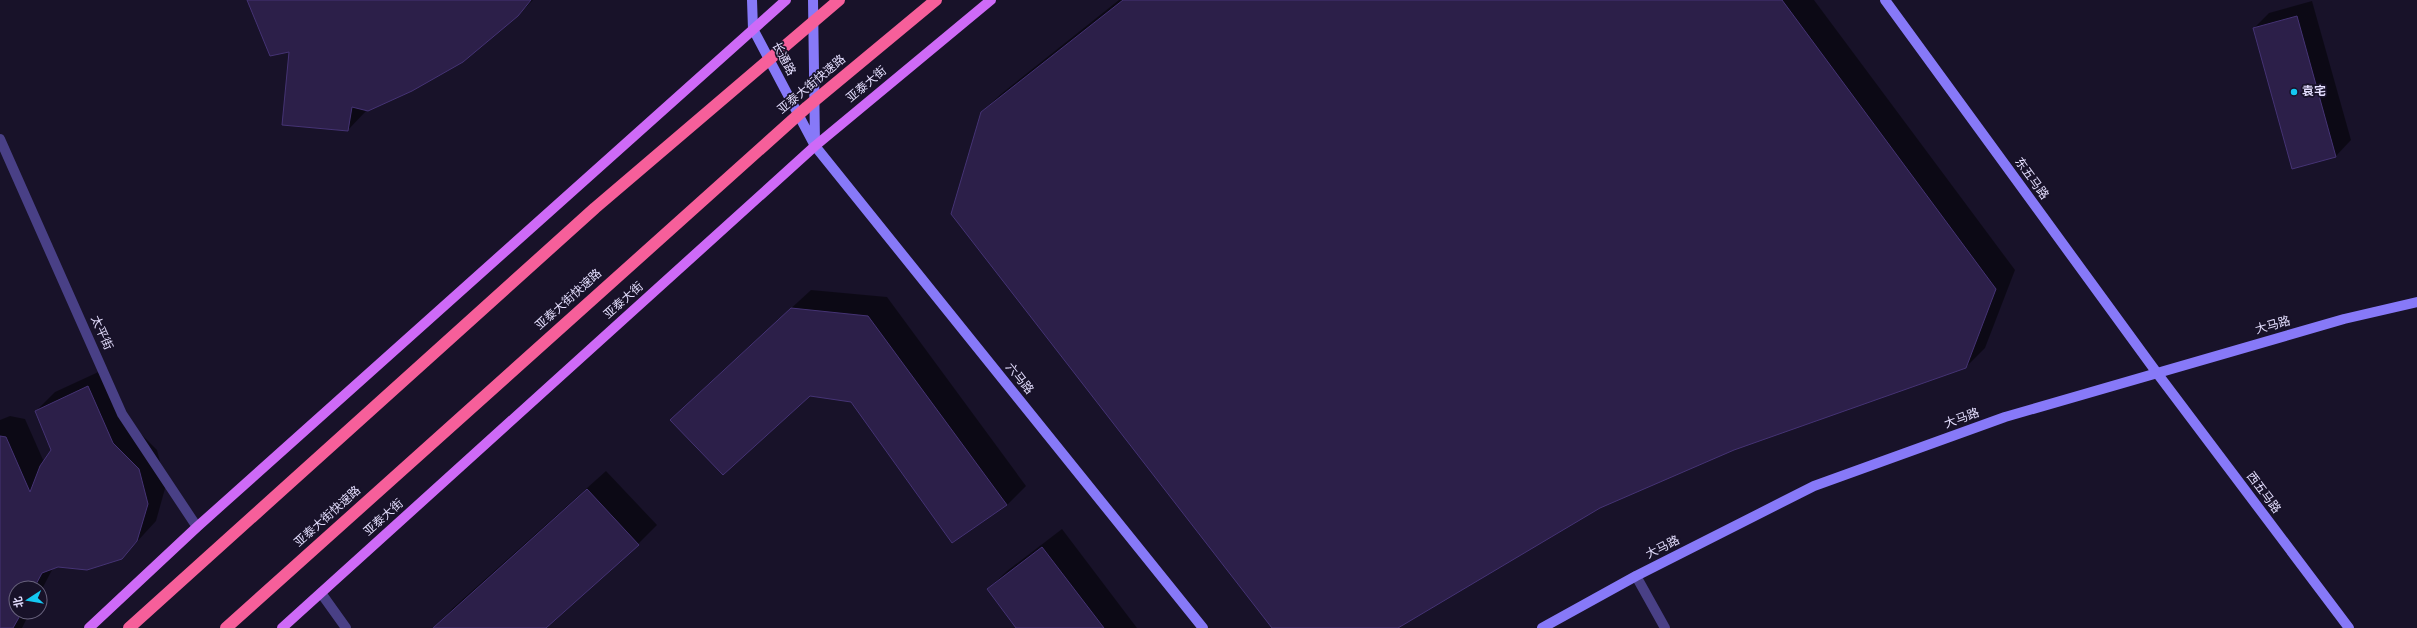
<svg xmlns="http://www.w3.org/2000/svg" width="2417" height="628" viewBox="0 0 2417 628" font-family="Overpass,'Noto Sans SC',sans-serif">
<rect width="100%" height="100%" fill="#181229"/>
<path fill="#0007" d="M248 0H533L518 15 367 110 348 130 290 50Z
M1119 0H1814L2015 270 1985 348 1966 367 1734 449 1600 507 1396 628H1274L981 113 1001 94Z
M2312 1 2351 140 2336 156 2254 28 2269 13Z
M811 290 887 297 1026 486 1007 505 953 542 852 401 810 395 690 401Z
M107 368 132 425 157 450 166 485 156 521 122 558 53 568 40 593V588H16V612H30L22 628H0V420L10 416 25 419 44 462 53 450 36 411 55 392Z
M606 471 657 525 638 544 544 628H434L453 608Z
M1062 529 1137 628H1018L988 589 1007 571Z"/>
<path fill="#2c1f49" stroke="#453374" d="M247 0H531L518 16 463 62 412 91 368 111 352 107 348 131 282 125 289 52 270 56Z
M1123 0H1782L1996 289 1966 368 1734 450 1600 508 1398 628H1272L951 214 981 112Z
M2297 16 2336 157 2292 169 2253 28Z
M791 308 868 316 1007 505 952 543 851 402 810 396 723 475 670 420Z
M88 386 113 443 139 469 148 504 137 541 122 559 87 570 58 567 42 573 34 588H16V612H22L13 628H0V436L6 437 30 492 40 466 51 450 35 411Z
M587 489 639 545 546 628H433Z
M1042 547 1104 628H1016L987 589Z"/>
<g fill="none" stroke-linecap="round" stroke-linejoin="round">
<path stroke="#494086" stroke-width="10" d="M0 139 122 414 197 527
M1636 576 1665 628
M321 593 346 628"/>
<path stroke="#8779f8" stroke-width="10" d="M752 0 753 29 815 146 1203 628
M813 0 815 144
M1885 0 2157 373 2349 628
M1542 628 1636 576 1814 486 2005 417 2344 319 2417 302"/>
<path stroke="#ce6af7" stroke-width="10" d="M89 628 197 527 786 0
M282 628 815 146 991 0"/>
<path stroke="#f65f9a" stroke-width="12" d="M129 628 595 208 839 0
M226 628 807 107 936 0"/>
</g>
<circle fill="#14c8f2" stroke="#181229" stroke-width="1.5" cx="2294" cy="92" r="4"/>
<g text-anchor="middle" dominant-baseline="central" stroke-width="3.5" stroke-linejoin="round" paint-order="stroke">
<g font-size="12" fill="#e3ddfd" stroke="#181229">
<text transform="translate(783 59) rotate(62)">长通路</text>
<text transform="translate(812 85) rotate(-40)">亚泰大街快速路</text>
<text transform="translate(867 85) rotate(-40)">亚泰大街</text>
<text transform="translate(2031 179) rotate(54)">东五马路</text>
<text transform="translate(569 300) rotate(-42)">亚泰大街快速路</text>
<text transform="translate(624 301) rotate(-42)">亚泰大街</text>
<text transform="translate(2273 326) rotate(-16)">大马路</text>
<text transform="translate(101 333) rotate(66)">太平街</text>
<text transform="translate(1019 379) rotate(51)">六马路</text>
<text transform="translate(1962 419) rotate(-20)">大马路</text>
<text transform="translate(2263 493) rotate(53)">西五马路</text>
<text transform="translate(328 517) rotate(-42)">亚泰大街快速路</text>
<text transform="translate(384 518) rotate(-42)">亚泰大街</text>
<text transform="translate(1663 548) rotate(-27)">大马路</text>
</g>
<g font-size="12" font-weight="bold" fill="#e3ddfd" stroke="#181229" text-anchor="start">
<text x="2302" y="92">袁宅</text>
</g>
</g>
<g transform="translate(28 600) rotate(258)"><circle r="19" fill="#181229" stroke="#69637e"/>
<path d="M0-3L7 15L0 10L-7 15Z" fill="#14c8f2"/>
<text y="-6" font-size="11" font-weight="bold" text-anchor="middle" fill="#e3ddfd">北</text>
</g>
</svg>
